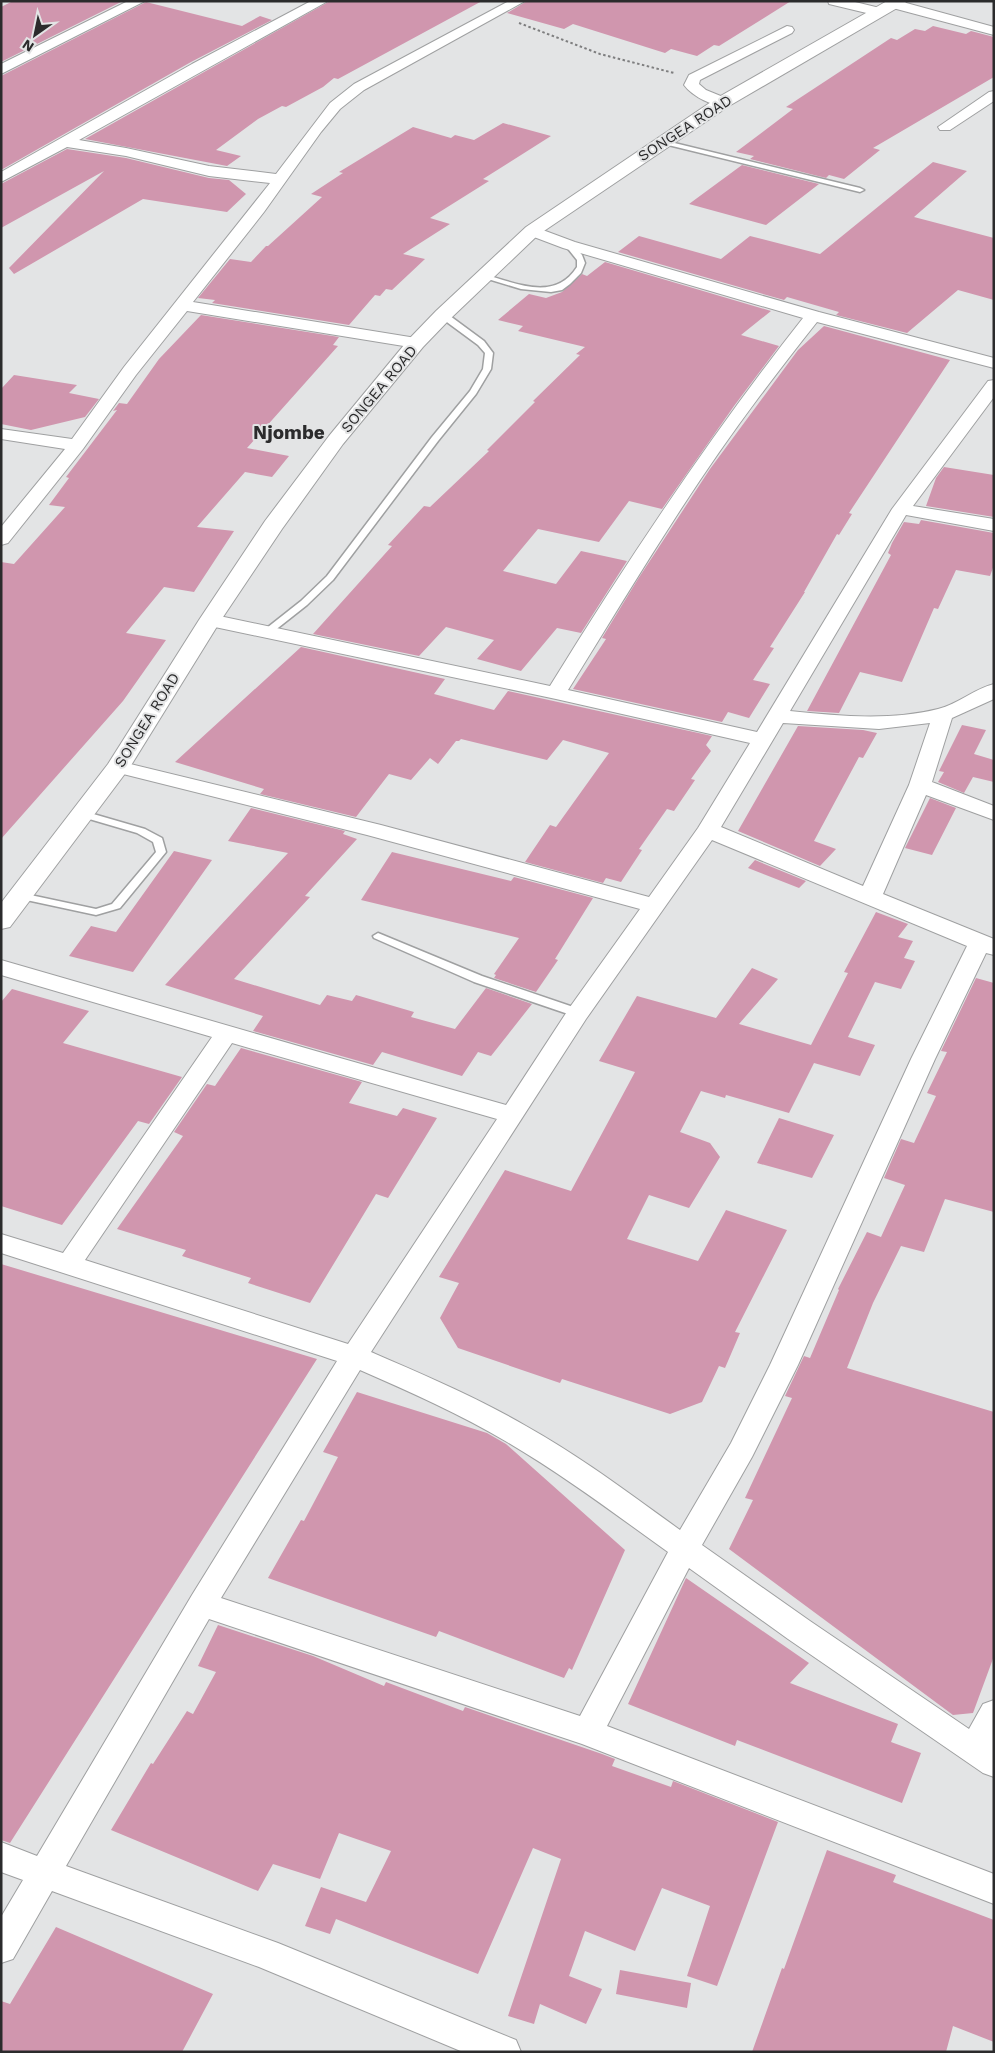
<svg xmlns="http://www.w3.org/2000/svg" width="995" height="2053" viewBox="0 0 995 2053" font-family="'Work Sans',sans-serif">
<rect width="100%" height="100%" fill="#e3e4e5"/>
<path fill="#d096ae" d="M13 1H123L1 62V7Z
M330 1H482L338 79 334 78 323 87 286 107 282 106 258 119 216 150 241 156 227 166 85 139Z
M527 1H791L719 46 714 45 697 56 671 49 665 53 573 24 564 29 507 13Z
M146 2 242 26 260 16 272 20 191 62 1 170V76Z
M933 26 966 34 971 31 994 37V77L873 148 880 150 844 179 829 175 826 178 750 159 754 156 736 152 793 109 786 107 891 38 897 40 915 29 925 31Z
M503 123 551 136 483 179 489 181 430 218 450 224 403 254 425 259 392 290 386 289 380 296 375 295 349 325 212 303 215 300 198 298 230 259 251 262 266 246H268L322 197 311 194 343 173 339 172 413 127 451 138 455 135 474 140Z
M67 149 126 158 209 178 229 180 246 194 227 212 143 199 14 274 9 268 104 171 1 228V184Z
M933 162 967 171 914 217 994 238V300L958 290 907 333 836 315 839 312 787 297 784 300 618 252 639 236 721 259 750 236 820 254Z
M742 165 819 184 766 225 689 204Z
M605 262 771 311 741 335 779 346 734 406 662 509 629 501 599 542 538 529 503 571 556 584 581 551 627 561 581 633 557 628 521 671 477 659 494 640 446 627 419 656 313 634 392 546 388 545 424 506 430 507 489 451 487 450 535 402 533 401 580 355 576 354 585 347 518 331 523 326 498 320 529 294 546 298 562 292 582 274 587 276Z
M201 315 339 337 333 345 338 346 247 448 289 456 272 477 245 472 197 527 234 531 194 592 164 587 126 633 166 640 123 701 1 839V562L14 564 65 507 49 505 69 478 66 477 117 410 113 411 119 403 127 404 159 359Z
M824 326 950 360 849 513 852 514 839 535 837 534 804 592H805L770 647 774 648 753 680 770 684 749 718 728 712 722 722 573 689 606 639 602 638 638 579 710 469 798 350Z
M14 375 77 385 69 393 99 399 85 417 31 430 1 424V389Z
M944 467 994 475V517L926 506 936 478Z
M921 520 994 533V565L990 576 956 570 938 609 934 608 902 682 860 672 839 713 807 711 891 555 888 553 892 543 904 522 919 524Z
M301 647 445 679 434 694 494 710 508 691 712 736 706 745 711 751 691 779 695 780 674 811 667 809 639 849 642 850 621 882 606 878 603 883 525 862 550 825 556 827 609 753 563 740 547 760 461 739 459 741H456L438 764 430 758 411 780 389 774 356 817 260 794 264 789 175 762Z
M962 725 986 730 974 754 994 760V782L973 777 964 793 938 782 944 772 939 771Z
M798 726 863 730 877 733 863 758 859 757 814 841 836 849 820 866 738 831Z
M930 798 956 808 932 855 905 848Z
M251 808 345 831 343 834 357 839 305 896 310 897 234 979 320 1005 327 995 352 1001 356 995 414 1012 411 1017 455 1029 486 988 532 1004 491 1056 478 1052 462 1076 382 1052 373 1065 253 1031 263 1016 165 985 288 853 228 841Z
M174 851 212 860 133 972 69 956 91 926 116 932Z
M392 852 511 881 514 877 593 898 555 959 558 960 536 992 494 978 496 975 494 974 519 938 361 900Z
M755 860 806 881 799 888 748 868Z
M876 912 908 924 898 937 913 941 904 958 915 961 901 989 875 982 848 1037 875 1045 860 1076 814 1063 789 1113 726 1095 725 1098 701 1091 680 1132 710 1143 720 1157 689 1208 649 1195 627 1239 698 1261 726 1210 787 1230 735 1332 740 1333 725 1368 719 1366 702 1402 670 1414 562 1379 560 1383 458 1348 440 1318 459 1283 439 1277 505 1170 571 1191 635 1072 599 1061 637 996 716 1018 752 968 778 979 739 1024 811 1045 848 973 844 972Z
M976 978 994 983V1212L945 1199 924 1252 901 1246 873 1303 847 1368 994 1412V1656L973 1713 953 1715 729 1549 753 1500 745 1498 792 1398 785 1396 804 1356 810 1358 839 1290 838 1289 867 1232 881 1237 905 1185 884 1178 901 1139 914 1143 936 1096 927 1093 947 1052 941 1051Z
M12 989 89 1011 63 1043 182 1077 149 1124 138 1121 62 1225 1 1206V1002Z
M241 1048 362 1082 349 1103 397 1116 403 1108 437 1118 388 1198 376 1194 310 1303 248 1283 251 1278 182 1256 186 1250 117 1229 183 1136 174 1132 207 1084 215 1086Z
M779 1118 834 1135 812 1178 757 1163Z
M1 1264 317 1359 10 1843 1 1840Z
M357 1392 487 1433 506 1444 625 1550 572 1670 569 1668 564 1678 439 1631 436 1637 268 1578 301 1520 304 1521 338 1457 323 1452Z
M686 1578 809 1663 790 1683 898 1724 891 1742 921 1753 902 1803 737 1740 735 1746 628 1704Z
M218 1625 313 1656 384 1686 386 1682 463 1711 465 1707 602 1754 615 1759 612 1766 671 1787 673 1781 778 1822 717 1986 687 1976 710 1906 662 1888 635 1951 585 1931 569 1976 602 1989 586 2024 540 2004 534 2024 508 2016 561 1859 533 1848 478 1974 336 1919 330 1934 305 1926 321 1887 366 1902 391 1851 339 1833 320 1879 273 1864 258 1891 111 1830 151 1763 153 1764 187 1711 193 1714 216 1672 198 1666Z
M827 1850 896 1875 893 1882 994 1920V2042L953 2026 946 2052H752L782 1968 784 1969Z
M56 1927 213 1994 182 2052H1V2001L10 2004Z
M620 1970 691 1983 687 2008 616 1994Z"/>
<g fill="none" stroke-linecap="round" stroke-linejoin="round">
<g stroke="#9fa0a1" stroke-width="3">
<path id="lane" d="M662 140 860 188 864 190 860 192 660 143 659 142Z
M566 243H572L582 255 585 263 581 273 570 284 562 290 551 292 521 289 478 276 482 274C515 282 554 303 577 267V260L565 245Z
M440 313H446L484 341 493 353 491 369 476 394 438 441 333 580 307 605 269 635H263V631L301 601 327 576 432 437 470 391 483 369 485 353 478 345 440 317Z
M83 811 145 829 162 838 166 852 120 908 96 915 17 898 16 896 17 894 21 893 96 909 112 904 156 852 153 842 137 833 79 816 78 814 79 812Z
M378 933 482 976 582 1010 584 1013 582 1016H574L474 982 374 938 373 936Z"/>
</g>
<g stroke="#9fa0a1" stroke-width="2">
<path id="street" d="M128 1H145L1 74V64Z
M311 1H328L79 140 126 148 209 166 276 174 330 103 354 84 509 1H525L364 90 340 109 321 132 264 212 193 302 416 338 422 339 424 343 422 347 416 348 187 311 136 375 83 449 8 543 1 545V527L65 449 1 439V429L72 439 124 367 270 183 209 176 126 156 67 147 1 182V172L192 64Z
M828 1H851L884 9 886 12 879 16 829 4Z
M889 1H899L994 27V35L889 7 887 4Z
M787 26 792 27 794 30 792 33 700 80 699 84 706 90 728 99 730 102 728 105C714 108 692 96 684 85L689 75Z
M994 91V101L950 130H940L938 127 989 92Z
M532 226 575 242 819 312 994 358V368L817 322C797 347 778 372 759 397 689 490 629 591 568 690L757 732 892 509 988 381 994 380V397L913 506 994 519V531L906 515 790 711C839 716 890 721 938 709 958 704 974 689 994 684V699L952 718 932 782 994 806V820L926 795 883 894 994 939V955L986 953 935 1059 798 1365 752 1457 702 1545 810 1621 969 1729 983 1704 994 1700V1777L983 1773 788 1639 689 1568 607 1726 994 1874V1904L582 1744 209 1619 66 1866 278 1943 516 2040 521 2052H463L259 1967 52 1891 13 1959 1 1963V1917L23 1880 1 1872V1842L37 1856 192 1595 337 1361 1 1253V1234L63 1253 212 1037 1 975V960L340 1058 506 1105 570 1007 640 909 367 835 111 771 107 767 111 763 118 761 381 825 649 897 698 828 750 743 556 699 210 626 203 624 200 620 203 616 210 614 550 686C629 558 710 436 803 318L563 248 526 234 524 231 526 228ZM783 723 879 729 930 723 909 785 863 886 721 827ZM712 840 967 946 911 1059 770 1365 731 1443 680 1530C630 1494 580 1456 526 1426 476 1397 424 1375 371 1352L586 1019ZM232 1043 497 1119 348 1344 85 1260ZM360 1370C410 1392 460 1414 507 1442 563 1475 615 1514 668 1552L580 1716 221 1598Z"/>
</g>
<g stroke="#9fa0a1" stroke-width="2">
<path id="highway" d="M887 1H907L904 4 729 106 538 235 450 319 423 347 343 444 282 529 221 620 130 767 10 927 1 929V903L108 764 199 620 265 521 329 436 409 339 436 311 526 227 717 98Z"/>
</g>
<path stroke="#7e7e7f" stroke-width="2" stroke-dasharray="2.5 2.5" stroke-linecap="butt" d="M519 23 600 54 674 73"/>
<use href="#lane" fill="#fff" fill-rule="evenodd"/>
<use href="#street" fill="#fff" fill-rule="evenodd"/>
<use href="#highway" fill="#fff" fill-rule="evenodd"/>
</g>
<g text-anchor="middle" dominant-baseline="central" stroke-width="4" stroke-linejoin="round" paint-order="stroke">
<g font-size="15" fill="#2b2b2c" stroke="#e3e4e5">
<text transform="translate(685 128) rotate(-33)">SONGEA ROAD</text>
<text transform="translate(379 389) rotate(-50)">SONGEA ROAD</text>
<text transform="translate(147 720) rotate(-58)">SONGEA ROAD</text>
</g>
<g font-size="19" font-weight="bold" fill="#2b2b2c" stroke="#e3e4e5">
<text x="289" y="432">Njombe</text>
</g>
</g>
<rect width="995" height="2053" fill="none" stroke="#2b2b2c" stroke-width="5"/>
<g transform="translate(35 35) rotate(213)" stroke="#e3e4e5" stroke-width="4" paint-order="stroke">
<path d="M0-4L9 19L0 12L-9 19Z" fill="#2b2b2c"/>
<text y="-8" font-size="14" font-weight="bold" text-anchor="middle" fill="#2b2b2c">N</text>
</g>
</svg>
